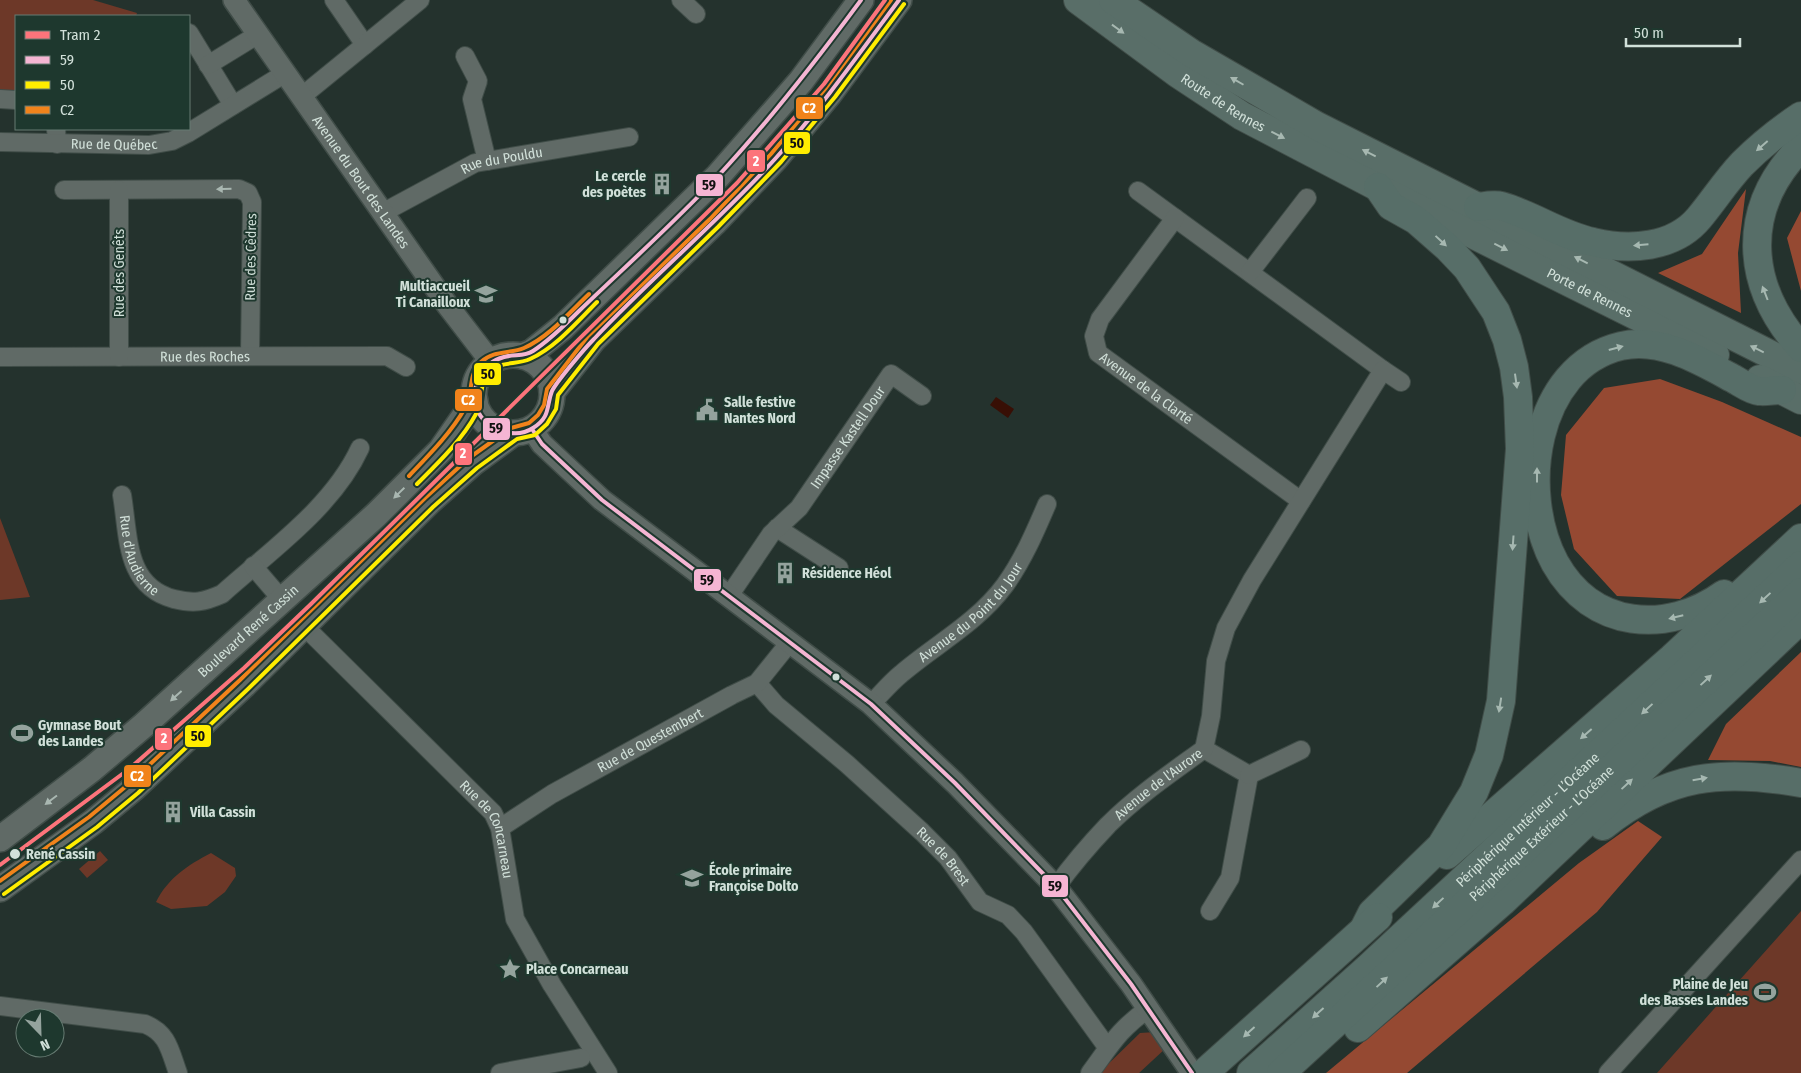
<svg xmlns="http://www.w3.org/2000/svg" width="1801" height="1073" viewBox="0 0 1801 1073" font-family="'Fira Sans Condensed',sans-serif">
<rect width="100%" height="100%" fill="#24322d"/>
<path fill="#6d3828" d="M0 0H93L137 13 136 16H16V92H0Z
M0 518 30 597 0 600Z
M100 851 108 860 87 878 79 869Z
M211 853 235 868 236 876 225 892 207 906 171 909 156 902C168 878 188 865 211 853Z
M1801 911V1073H1657Z
M1156 1032 1166 1048 1139 1073H1099L1140 1033Z"/>
<path fill="#954932" d="M1746 189 1738 253 1741 313 1658 273 1702 254Z
M1801 211V291L1787 238Z
M1660 379 1722 402 1801 437V504L1680 599 1617 596 1574 549 1561 495 1566 435 1604 388Z
M1801 652V767L1770 761 1708 760 1726 724Z
M1638 821 1662 837 1597 912 1407 1073H1326L1579 863Z"/>
<path fill="#380f05" d="M996 397 1014 409 1008 418 990 405Z"/>
<g fill="none" stroke-linecap="round" stroke-linejoin="round">
<g stroke="#404d48" stroke-width="20">
<g id="minor">
<path d="M334 0 365 45"/>
<path d="M681 0 696 14"/>
<path d="M189 33 233 105"/>
<path d="M465 56 478 81 472 99 487 161"/>
<path d="M208 65 257 35"/>
<path d="M301 97 420 0"/>
<path d="M0 99 16 100"/>
<path d="M56 129 57 144"/>
<path id="s1" d="M0 142 149 145 172 141 188 133 284 74"/>
<path d="M64 190 239 189 248 193 252 202 250 356"/>
<path d="M1138 191 1383 370"/>
<path id="s2" d="M384 212 475 163 629 137"/>
<path id="s3" d="M1175 218 1100 319 1094 336 1098 353 1301 501"/>
<path d="M1250 272 1307 198"/>
<path id="s4" d="M0 357 387 356 406 367"/>
<path d="M119 357V190"/>
<path id="s5" d="M122 495C129 537 125 586 174 599 194 604 204 602 222 594 270 551 333 507 360 448"/>
<path d="M777 528 839 568"/>
<path d="M253 566 283 601"/>
<path id="s6" d="M729 596 771 534 799 508 891 374 922 396"/>
<path id="s7" d="M304 626 493 813 500 828 515 919 552 985 608 1073"/>
<path id="s8" d="M757 683 776 705 847 764 922 832 948 858 980 902 1008 915 1024 932 1107 1047"/>
<path id="s9" d="M871 704C881 694 890 683 901 674 936 644 977 623 1005 585 1023 560 1035 532 1047 504"/>
<path d="M1204 749 1249 775 1230 878 1210 911"/>
<path d="M1249 775 1301 750"/>
<path id="s10" d="M500 828 552 794 732 695 757 683 790 642"/>
<path id="s11" d="M1056 887C1072 865 1089 845 1108 825 1137 796 1171 773 1204 749L1211 716 1216 661 1226 628 1252 580 1383 370 1401 382"/>
<path d="M0 1006 145 1024C168 1033 170 1051 178 1073"/>
<path d="M500 1073 581 1058"/>
<path d="M1090 1073C1110 1046 1119 1029 1148 1009"/>
<path d="M1608 1073 1801 860"/>
</g>
</g>
<g stroke="#404d48" stroke-width="24">
<g id="tertiary">
<path id="s12" d="M234 0 448 306 491 362"/>
<path d="M532 429 542 444 602 500 871 704 955 783 1056 887 1131 984 1192 1073"/>
</g>
</g>
<g stroke="#404d48" stroke-width="28">
<g id="secondary">
<circle cx="513" cy="394" r="39"/>
<path d="M522 356 532 352 563 327 718 176 801 81 861 0"/>
<path d="M552 392 593 340 714 223 776 158 830 93 899 0"/>
<path id="s13" d="M0 839 92 769 144 725 376 515 441 450 475 401"/>
<path d="M0 889 93 822 134 788 244 685 429 502 473 463 514 433"/>
</g>
</g>
<g stroke="#404d48" stroke-width="30">
<g id="trunk">
<path id="s14" d="M1078 0 1177 73 1242 116 1378 187 1715 355"/>
<path d="M1113 0 1191 53 1317 126 1801 370"/>
<path d="M1760 379 1801 400"/>
</g>
</g>
<g stroke="#404d48" stroke-width="30">
<g id="motorway">
<path d="M1801 147C1740 209 1745 285 1801 348"/>
<path d="M1478 207C1485 206 1494 204 1501 206 1533 215 1560 235 1593 242 1629 251 1674 248 1699 218 1714 200 1726 181 1742 164 1760 146 1780 130 1801 116"/>
<path d="M1724 594C1667 635 1592 629 1555 563 1517 493 1533 367 1621 346 1660 337 1699 360 1732 378 1740 382 1750 390 1759 391 1766 392 1774 390 1782 390"/>
<path d="M1603 826C1667 774 1722 769 1801 783"/>
<path d="M1447 855 1672 658 1801 538"/>
<path d="M1364 929 1372 913 1441 846 1474 792 1489 755 1501 701 1520 449 1518 397 1514 367 1507 340 1496 312 1467 268 1448 248 1416 220 1391 206 1378 187"/>
<path d="M1358 1028 1502 902 1801 619"/>
<path d="M1204 1073 1378 917"/>
<path id="s15" d="M1251 1073 1367 969 1801 565"/>
<path id="s16" d="M1281 1073 1486 885 1801 592"/>
</g>
</g>
<use href="#minor" stroke="#606a66" stroke-width="18"/>
<use href="#tertiary" stroke="#606a66" stroke-width="21"/>
<use href="#secondary" stroke="#606a66" stroke-width="25"/>
<use href="#trunk" stroke="#596e68" stroke-width="28"/>
<use href="#motorway" stroke="#576e68" stroke-width="28"/>
<g stroke="#1e382e" stroke-width="8">
<path id="bus-1" d="M861 0C816 61 770 120 719 175 675 222 626 266 579 311 565 325 550 340 533 351 524 357 515 354 504 357 481 363 470 387 477 409 485 430 515 440 533 428 551 417 546 406 552 391 557 381 585 348 594 339 652 277 718 222 775 159 820 109 859 54 899 0
M532 429 542 444 602 500 871 704 955 783 1056 887 1131 984 1192 1073"/>
</g>
<g stroke="#1e382e" stroke-width="8">
<path id="bus-2" d="M417 484C438 463 462 440 476 414 484 400 478 382 490 371 501 361 517 365 530 359 556 347 577 322 597 302
M4 894 97 827 138 793 248 689 433 507 477 468 517 439 535 435 547 424 556 409 558 395 598 344 718 227 781 162 835 97 904 4"/>
</g>
<g stroke="#1e382e" stroke-width="8">
<path id="bus-3" d="M409 476C429 455 451 433 465 408 474 393 467 376 481 362 494 350 510 354 524 348 549 337 570 312 589 294
M0 881 89 817 130 783 240 680 425 498 469 458 511 428 529 423 538 415 544 405 547 389 588 336 710 219 771 154 825 89 891 0"/>
</g>
<use href="#bus-1" stroke="#f5b5d3" stroke-width="4"/>
<use href="#bus-2" stroke="#ffed00" stroke-width="4"/>
<use href="#bus-3" stroke="#f1831b" stroke-width="4"/>
<g stroke="#1e382e" stroke-width="8">
<path id="tram-1" d="M0 865 129 769 244 668 311 604 737 183 824 84 885 0"/>
</g>
<use href="#tram-1" stroke="#fc747b" stroke-width="4"/>
</g>
<defs><path id="oneway-solid" d="M-6-.8H1V-3.2L6.5 0L1 3.2V.8H-6Z" transform="scale(1.25)"/></defs>
<g fill="#a7b8b1">
<use href="#oneway-solid" transform="translate(1118 29) rotate(36)"/>
<use href="#oneway-solid" transform="translate(1237 81) rotate(-150)"/>
<use href="#oneway-solid" transform="translate(1278 135) rotate(27)"/>
<use href="#oneway-solid" transform="translate(1369 153) rotate(-153)"/>
<use href="#oneway-solid" transform="translate(1501 247) rotate(27)"/>
<use href="#oneway-solid" transform="translate(1581 260) rotate(-153)"/>
<use href="#oneway-solid" transform="translate(1757 349) rotate(-154)"/>
</g>
<g fill="#a6b8b1">
<use href="#oneway-solid" transform="translate(1762 146) rotate(139)"/>
<use href="#oneway-solid" transform="translate(1441 241) rotate(43)"/>
<use href="#oneway-solid" transform="translate(1641 245) rotate(175)"/>
<use href="#oneway-solid" transform="translate(1765 293) rotate(-111)"/>
<use href="#oneway-solid" transform="translate(1616 348) rotate(-15)"/>
<use href="#oneway-solid" transform="translate(1516 381) rotate(82)"/>
<use href="#oneway-solid" transform="translate(1537 475) rotate(-90)"/>
<use href="#oneway-solid" transform="translate(1513 543) rotate(94)"/>
<use href="#oneway-solid" transform="translate(1765 598) rotate(137)"/>
<use href="#oneway-solid" transform="translate(1676 617) rotate(166)"/>
<use href="#oneway-solid" transform="translate(1706 680) rotate(-43)"/>
<use href="#oneway-solid" transform="translate(1500 705) rotate(99)"/>
<use href="#oneway-solid" transform="translate(1647 709) rotate(137)"/>
<use href="#oneway-solid" transform="translate(1586 734) rotate(139)"/>
<use href="#oneway-solid" transform="translate(1700 779) rotate(-10)"/>
<use href="#oneway-solid" transform="translate(1627 784) rotate(-43)"/>
<use href="#oneway-solid" transform="translate(1438 903) rotate(137)"/>
<use href="#oneway-solid" transform="translate(1382 982) rotate(-43)"/>
<use href="#oneway-solid" transform="translate(1318 1013) rotate(138)"/>
<use href="#oneway-solid" transform="translate(1249 1032) rotate(138)"/>
</g>
<g fill="#a9b7b1">
<use href="#oneway-solid" transform="translate(224 189) rotate(179)"/>
<use href="#oneway-solid" transform="translate(399 493) rotate(136)"/>
<use href="#oneway-solid" transform="translate(176 696) rotate(138)"/>
<use href="#oneway-solid" transform="translate(51 800) rotate(143)"/>
</g>
<defs>
<g id="building-bare" transform="scale(1.725)"><path d="M-4-6H4V6H1V3H-1V6H-4ZM-2.5-4.3h1.7v1.8h-1.7ZM.8-4.3h1.7v1.8H.8ZM-2.5-1h1.7V.8h-1.7ZM.8-1h1.7V.8H.8Z" fill="#94a39d" stroke="#1e382e" stroke-width="2.5" paint-order="stroke"/></g>
<g id="school-bare" transform="scale(1.725)"><path d="M0-5L7-2L0 1L-7-2ZM-4 1L0 2.5L4 1V4Q0 6-4 4Z" fill="#94a39d" stroke="#1e382e" stroke-width="2.5" paint-order="stroke"/></g>
<g id="civic-bare" transform="scale(1.725)"><path d="M-.6-6.5H3V-4.5H.6V-3L4-1V1h2V6H-6V1h2V-1L-.6-3ZM-1.2 2.5V6h2.4V2.5Z" fill="#94a39d" stroke="#1e382e" stroke-width="2.5" paint-order="stroke"/></g>
<g id="stadium-bare" transform="scale(1.725)"><path d="M0-5a6.5 5 0 1 0 0 10a6.5 5 0 1 0 0-10ZM-3.5-1.8h7v3.6h-7Z" fill="#94a39d" stroke="#1e382e" stroke-width="2.5" paint-order="stroke"/></g>
<g id="sight-bare" transform="scale(1.725)"><path d="M0-6L1.8-2.2L6-1.7L2.9 1.2L3.7 5.4L0 3.3L-3.7 5.4L-2.9 1.2L-6-1.7L-1.8-2.2Z" fill="#94a39d" stroke="#1e382e" stroke-width="2.5" paint-order="stroke"/></g>
</defs>
<g fill-rule="evenodd">
<use href="#building-bare" x="662" y="184"/>
<use href="#school-bare" x="486" y="294"/>
<use href="#civic-bare" x="707" y="410"/>
<use href="#building-bare" x="785" y="573"/>
<use href="#stadium-bare" x="22" y="733"/>
<use href="#building-bare" x="173" y="812"/>
<use href="#school-bare" x="692" y="878"/>
<use href="#sight-bare" x="510" y="969"/>
<use href="#stadium-bare" x="1765" y="992"/>
</g>
<g fill="#d1e0d9" stroke="#1e382e" stroke-width="2">
<circle cx="563" cy="320" r="4.5"/>
<circle cx="836" cy="677" r="4.5"/>
<circle cx="15" cy="854" r="6"/>
</g>
<g text-anchor="middle" dominant-baseline="central" stroke-width="4" stroke-linejoin="round" paint-order="stroke">
<g font-size="14" fill="#d1e0d9" stroke="#1e382e">
<text stroke="none"><textPath href="#s14" startOffset="178">Route de Rennes</textPath></text>
<text stroke="none"><textPath href="#s1" startOffset="114">Rue de Québec</textPath></text>
<text stroke="none"><textPath href="#s2" startOffset="130">Rue du Pouldu</textPath></text>
<text stroke="none"><textPath href="#s12" startOffset="222">Avenue du Bout des Landes</textPath></text>
<text transform="translate(251 257) rotate(-89)">Rue des Cèdres</text>
<text transform="translate(119 273) rotate(-90)">Rue des Genêts</text>
<text stroke="none"><textPath href="#s14" startOffset="591">Porte de Rennes</textPath></text>
<text stroke="none"><textPath href="#s4" startOffset="205">Rue des Roches</textPath></text>
<text stroke="none"><textPath href="#s3" startOffset="221">Avenue de la Clarté</textPath></text>
<text stroke="none"><textPath href="#s6" startOffset="199">Impasse Kastell Dour</textPath></text>
<text stroke="none"><textPath href="#s5" startOffset="64">Rue d'Audierne</textPath></text>
<text stroke="none"><textPath href="#s9" startOffset="136">Avenue du Point du Jour</textPath></text>
<text stroke="none"><textPath href="#s13" startOffset="324">Boulevard René Cassin</textPath></text>
<text stroke="none"><textPath href="#s10" startOffset="174">Rue de Questembert</textPath></text>
<text stroke="none"><textPath href="#s11" startOffset="146">Avenue de l'Aurore</textPath></text>
<text stroke="none"><textPath href="#s15" startOffset="375">Périphérique Intérieur - L’Océane</textPath></text>
<text stroke="none"><textPath href="#s7" startOffset="278">Rue de Concarneau</textPath></text>
<text stroke="none"><textPath href="#s16" startOffset="354">Périphérique Extérieur - L’Océane</textPath></text>
<text stroke="none"><textPath href="#s8" startOffset="255">Rue de Brest</textPath></text>
</g>
<g font-size="14" font-weight="bold" fill="#d1e0d9" stroke="#1e382e" text-anchor="start">
<text x="646" y="176" text-anchor="end">Le cercle<tspan x="646" dy="16">des poètes</tspan></text>
<text x="470" y="286" text-anchor="end">Multiaccueil<tspan x="470" dy="16">Ti Canailloux</tspan></text>
<text x="724" y="402">Salle festive<tspan x="724" dy="16">Nantes Nord</tspan></text>
<text x="802" y="573">Résidence Héol</text>
<text x="38" y="725">Gymnase Bout<tspan x="38" dy="16">des Landes</tspan></text>
<text x="190" y="812">Villa Cassin</text>
<text x="709" y="870">École primaire<tspan x="709" dy="16">Françoise Dolto</tspan></text>
<text x="526" y="969">Place Concarneau</text>
<text x="1748" y="984" text-anchor="end">Plaine de Jeu<tspan x="1748" dy="16">des Basses Landes</tspan></text>
</g>
<g font-size="14" font-weight="bold" fill="#d1e0d9" stroke="#1e382e" text-anchor="start">
<text x="26" y="854">René Cassin</text>
</g>
</g>
<g stroke="#1e382e" stroke-width="2">
<rect x="795" y="96" width="29" height="24" rx="5" fill="#f1831b"/>
<rect x="783" y="131" width="28" height="24" rx="5" fill="#ffed00"/>
<rect x="746" y="149" width="20" height="24" rx="5" fill="#fc747b"/>
<rect x="695" y="173" width="29" height="24" rx="5" fill="#f5b5d3"/>
<rect x="473" y="362" width="29" height="24" rx="5" fill="#ffed00"/>
<rect x="454" y="388" width="29" height="24" rx="5" fill="#f1831b"/>
<rect x="482" y="417" width="29" height="24" rx="5" fill="#f5b5d3"/>
<rect x="454" y="442" width="19" height="24" rx="5" fill="#fc747b"/>
<rect x="693" y="568" width="29" height="24" rx="5" fill="#f5b5d3"/>
<rect x="184" y="724" width="28" height="24" rx="5" fill="#ffed00"/>
<rect x="154" y="727" width="19" height="24" rx="5" fill="#fc747b"/>
<rect x="123" y="764" width="29" height="24" rx="5" fill="#f1831b"/>
<rect x="1041" y="874" width="28" height="24" rx="5" fill="#f5b5d3"/>
</g>
<g font-size="14" text-anchor="middle" font-weight="bold" fill="#fff">
<text x="809" y="113">C2</text>
<text x="756" y="166">2</text>
<text x="468" y="405">C2</text>
<text x="463" y="458">2</text>
<text x="164" y="743">2</text>
<text x="137" y="781">C2</text>
</g>
<g font-size="14" text-anchor="middle" font-weight="bold" fill="#111">
<text x="797" y="148">50</text>
<text x="709" y="190">59</text>
<text x="488" y="379">50</text>
<text x="496" y="433">59</text>
<text x="707" y="585">59</text>
<text x="198" y="741">50</text>
<text x="1055" y="891">59</text>
</g>
<rect x="15" y="15" width="175" height="115" fill="#1e382e" stroke="#667b72"/>
<rect x="25" y="31" width="25" height="8" fill="#fc747b" stroke="#667b72"/>
<text x="60" y="40" font-size="15" fill="#d1e0d9">Tram 2</text>
<rect x="25" y="56" width="25" height="8" fill="#f5b5d3" stroke="#667b72"/>
<text x="60" y="65" font-size="15" fill="#d1e0d9">59</text>
<rect x="25" y="81" width="25" height="8" fill="#ffed00" stroke="#667b72"/>
<text x="60" y="90" font-size="15" fill="#d1e0d9">50</text>
<rect x="25" y="106" width="25" height="8" fill="#f1831b" stroke="#667b72"/>
<text x="60" y="115" font-size="15" fill="#d1e0d9">C2</text>
<g transform="translate(40 1033) rotate(157)"><circle r="24" fill="#1e382e" stroke="#667b72"/>
<path d="M0-4L9 19L0 12L-9 19Z" fill="#94a39d"/>
<text y="-8" font-size="14" font-weight="bold" text-anchor="middle" fill="#d1e0d9">N</text>
</g>
<path d="M1626 38v8h114v-8" fill="none" stroke="#d1e0d9" stroke-width="2.5"/>
<text x="1634" y="38" font-size="15" fill="#d1e0d9" stroke="#1e382e" stroke-width="4" paint-order="stroke">50 m</text>
</svg>
